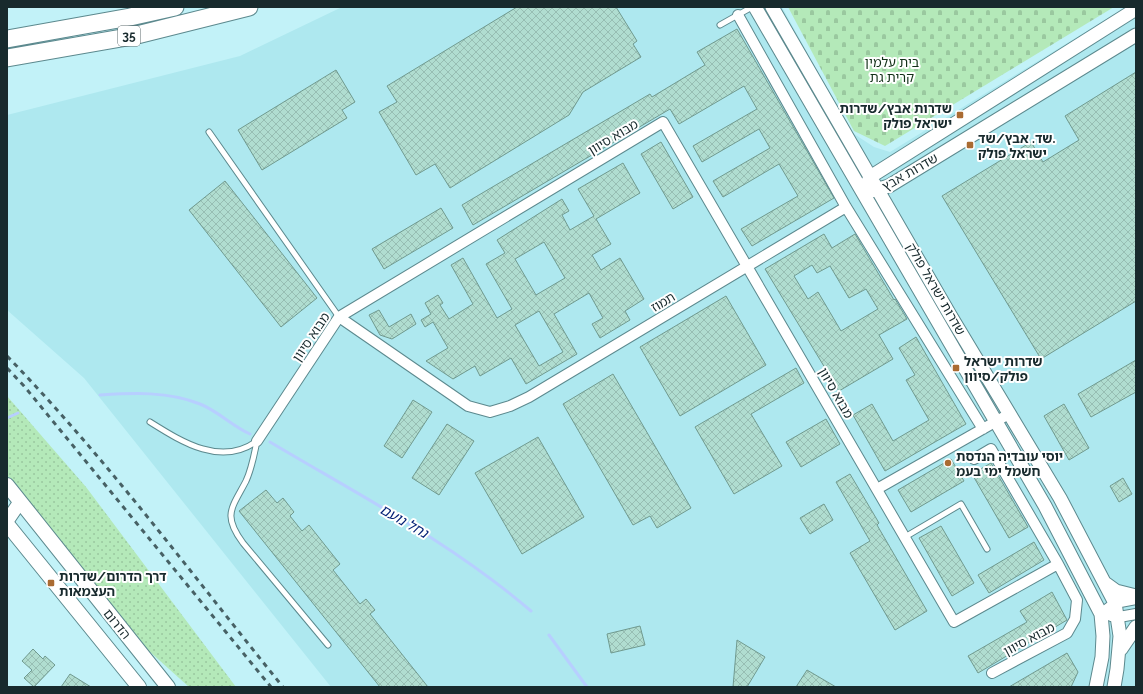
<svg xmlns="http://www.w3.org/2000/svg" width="1143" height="694" viewBox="0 0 1143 694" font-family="Raleway,'Noto Sans Hebrew',sans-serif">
<defs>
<pattern id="green-dots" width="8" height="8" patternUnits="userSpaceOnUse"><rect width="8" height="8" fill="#b4e9b9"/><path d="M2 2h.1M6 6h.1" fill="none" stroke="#9ac89f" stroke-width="1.8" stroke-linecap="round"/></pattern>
<pattern id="cemetery-stones" width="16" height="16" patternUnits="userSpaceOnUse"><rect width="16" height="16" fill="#b4e9b9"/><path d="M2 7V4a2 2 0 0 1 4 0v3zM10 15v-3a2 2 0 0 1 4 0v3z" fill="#9ac89f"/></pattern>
<pattern id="building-cross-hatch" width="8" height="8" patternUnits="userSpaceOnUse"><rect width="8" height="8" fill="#b0ddd0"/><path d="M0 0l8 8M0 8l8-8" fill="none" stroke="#97beb3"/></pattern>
</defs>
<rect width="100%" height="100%" fill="#c2f2f8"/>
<path fill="#aee8ef" d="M342 7H782L851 132 874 147 890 152 1126 7H1136V687H331L84 378 7 310V115L240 56Z"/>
<path fill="url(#green-dots)" d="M7 396 86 487 236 687H189L149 651 7 475Z"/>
<path fill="url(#cemetery-stones)" d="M788 7H1114L885 146 854 131Z"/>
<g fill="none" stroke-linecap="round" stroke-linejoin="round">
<path stroke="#b7cfff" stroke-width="3" d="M100 395C133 393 168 391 200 404 218 411 232 426 250 434
M7 418 18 413
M270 442C359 495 452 543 531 611
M549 635 587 687"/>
</g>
<path fill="url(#building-cross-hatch)" stroke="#709a8f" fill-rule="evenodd" d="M517 7H616L637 41 633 44 641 57 583 92 569 115 450 188 435 164 416 175 379 112 397 102 387 86Z
M737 29 834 198 752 246 741 229 798 196 779 164 723 197 713 181 770 148 759 129 702 162 693 146 757 109 744 86 679 124 670 109 473 225 462 205 650 94 652 97 705 65 697 52Z
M336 70 355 102 342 110 347 118 262 170 238 130Z
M1136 72V301L1041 359 942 196 1031 142 1043 162 1079 140 1065 116Z
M661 142 693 197 673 209 641 154Z
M623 163 640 193 596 219 611 244 592 255 601 270 620 258 644 299 625 311 630 320 600 338 592 324 603 318 589 293 554 314 577 354 526 384 511 358 480 376 475 366 453 379 426 361 448 348 433 322 425 327 421 320 431 314 425 303 438 295 443 303 440 305 449 319 473 304 451 265 463 258 497 318 512 309 486 264 505 253 497 240 562 199 569 211 562 215 570 230 594 216 578 189ZM544 242 565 278 536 295 515 259ZM539 311 563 352 539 366 515 325Z
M225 181 317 298 281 327 189 210Z
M441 208 453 228 384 269 372 249Z
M824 234 832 248 855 234 894 300 895 299 907 319 879 335 893 359 839 391 765 269ZM812 265 817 273 830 266 849 298 866 289 878 309 841 331 818 292 808 299 794 276Z
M726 296 766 365 680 416 640 347Z
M379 310 389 327 411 314 416 324 392 339 380 335 369 315Z
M916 337 966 424 885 471 853 415 872 404 893 441 929 420 906 380 915 375 899 348Z
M1136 360V392L1091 417 1078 394Z
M796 368 804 383 751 414 782 466 734 494 695 427Z
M613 374 691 508 657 528 650 516 633 525 563 404Z
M413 400 432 412 402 458 384 446Z
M1064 404 1089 448 1069 460 1044 416Z
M826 419 840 444 801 467 786 442Z
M447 424 474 441 439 495 412 478Z
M538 437 584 517 522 554 475 473Z
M951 459 964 481 911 512 898 490Z
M991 463 1028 527 1009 538 972 474Z
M850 474 879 523 877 525 927 611 895 630 850 553 870 541 836 482Z
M1123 478 1132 494 1119 502 1110 486Z
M266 490 277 503 283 498 294 512 290 516 302 531 309 525 340 564 333 570 360 604 366 599 375 610 370 614 428 687H380L239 511Z
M824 504 833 520 810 534 800 518Z
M941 526 974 583 952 596 919 538Z
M1034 542 1044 560 989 593 978 575Z
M1052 592 1067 620 978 673 968 656 1027 622 1020 611Z
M640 626 645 645 611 653 607 634Z
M737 640 765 657 747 687H733Z
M33 649 43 659 45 656 55 665 34 687 24 678 32 670 22 661Z
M1067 653 1078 672 1071 687H1009Z
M807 670 836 687H796Z
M70 674 91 687H61Z"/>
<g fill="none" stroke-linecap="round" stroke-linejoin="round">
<g stroke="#5c898e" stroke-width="7">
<path id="service" d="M720 25 752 7
M209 132 339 317
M150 422C182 442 221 467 257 441
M257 441C254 455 252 468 246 481 232 508 222 515 243 543L328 645
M905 537 961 504 987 549"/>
</g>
<g stroke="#5c898e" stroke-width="12">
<path id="minor" d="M738 15 846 207 983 429
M339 317 468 406 490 412 510 406 529 397 846 207
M257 441 339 317 663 122 954 622 1058 564 1077 600 1075 619 1067 633 992 673
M974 459 991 449 1058 564
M877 489 1009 414
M1101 614 1115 603 1136 599
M1111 616 1119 617 1136 614"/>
</g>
<g stroke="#5c898e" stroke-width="15">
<path id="tertiary" d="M755 7 1045 506 1101 614 1103 636 1102 657 1096 687
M772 7 950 315 1060 498 1115 603 1120 636 1117 669 1114 687
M867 184 870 177 1136 9
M871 191 889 186 1136 35
M7 521 20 502
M1105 583 1116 591 1136 596
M1121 649 1136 627"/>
</g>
<g stroke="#5c898e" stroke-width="16">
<path id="secondary" d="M7 485 168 687
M7 524 139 687"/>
</g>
<g stroke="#5c898e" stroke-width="19">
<path id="trunk" d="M7 39 130 17 175 7
M7 58 133 36 249 7"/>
</g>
<use href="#service" stroke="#fff" stroke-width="5"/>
<use href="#minor" stroke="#fff" stroke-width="10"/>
<use href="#tertiary" stroke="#fff" stroke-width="13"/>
<use href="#secondary" stroke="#fff" stroke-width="14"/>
<use href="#trunk" stroke="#fff" stroke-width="17"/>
<path stroke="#476165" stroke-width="3" stroke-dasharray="5 5" stroke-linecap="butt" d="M7 356C107 459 193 576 283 687
M7 368 24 386 271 687"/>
</g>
<g fill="#aa6b32" stroke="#fff" stroke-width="1.5">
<rect x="956" y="111" width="8" height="8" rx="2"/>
<rect x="966" y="141" width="8" height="8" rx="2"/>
<rect x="952" y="364" width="8" height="8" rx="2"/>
<circle cx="948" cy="463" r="4"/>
<rect x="47" y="579" width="8" height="8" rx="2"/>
</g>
<g text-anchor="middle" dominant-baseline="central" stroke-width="4" stroke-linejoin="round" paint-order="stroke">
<rect fill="#fff" stroke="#5d6a6c" stroke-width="1" x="118" y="26" width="22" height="20" rx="3"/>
<g font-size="12" font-weight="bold" fill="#182a2d">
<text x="129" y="36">35</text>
</g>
<g font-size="13" fill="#123118" stroke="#fff">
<text x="892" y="62">בית עלמין<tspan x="892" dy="15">קרית גת</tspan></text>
</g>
<g font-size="13" font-weight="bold" fill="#182a2d" stroke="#fff" text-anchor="start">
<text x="952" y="108" text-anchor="end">שדרות אבץ/שדרות<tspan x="952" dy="15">ישראל פולק</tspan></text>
<text x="978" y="138">שד. אבץ/שד.<tspan x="978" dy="15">ישראל פולק</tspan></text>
<text x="964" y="361">שדרות ישראל<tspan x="964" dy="15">פולק/סיוון</tspan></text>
<text x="956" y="456">יוסי עובדיה הנדסת<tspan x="956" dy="15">חשמל ימי בעמ</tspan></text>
<text x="59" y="576">דרך הדרום/שדרות<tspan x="59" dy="15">העצמאות</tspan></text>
</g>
<g font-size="13" fill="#182a2d" stroke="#fff">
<text transform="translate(613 137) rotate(-31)">מבוא סיוון</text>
<text transform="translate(910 172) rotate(-30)">שדרות אבץ</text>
<text transform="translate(936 289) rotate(60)">שדרות ישראל פולק</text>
<text transform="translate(663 302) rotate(-31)">תמוז</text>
<text transform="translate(311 337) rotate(-56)">מבוא סיוון</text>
<text transform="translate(836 393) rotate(60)">מבוא סיוון</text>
<text transform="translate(117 624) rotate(51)">הדרום</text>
<text transform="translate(1029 639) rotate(-28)">מבוא סיוון</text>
</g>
<g font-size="14" font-style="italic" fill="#011e74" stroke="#fff">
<text transform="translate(404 521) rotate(30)">נחל נועם</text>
</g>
</g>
<rect width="1143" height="694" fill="none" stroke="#182a2d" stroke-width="16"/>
</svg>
